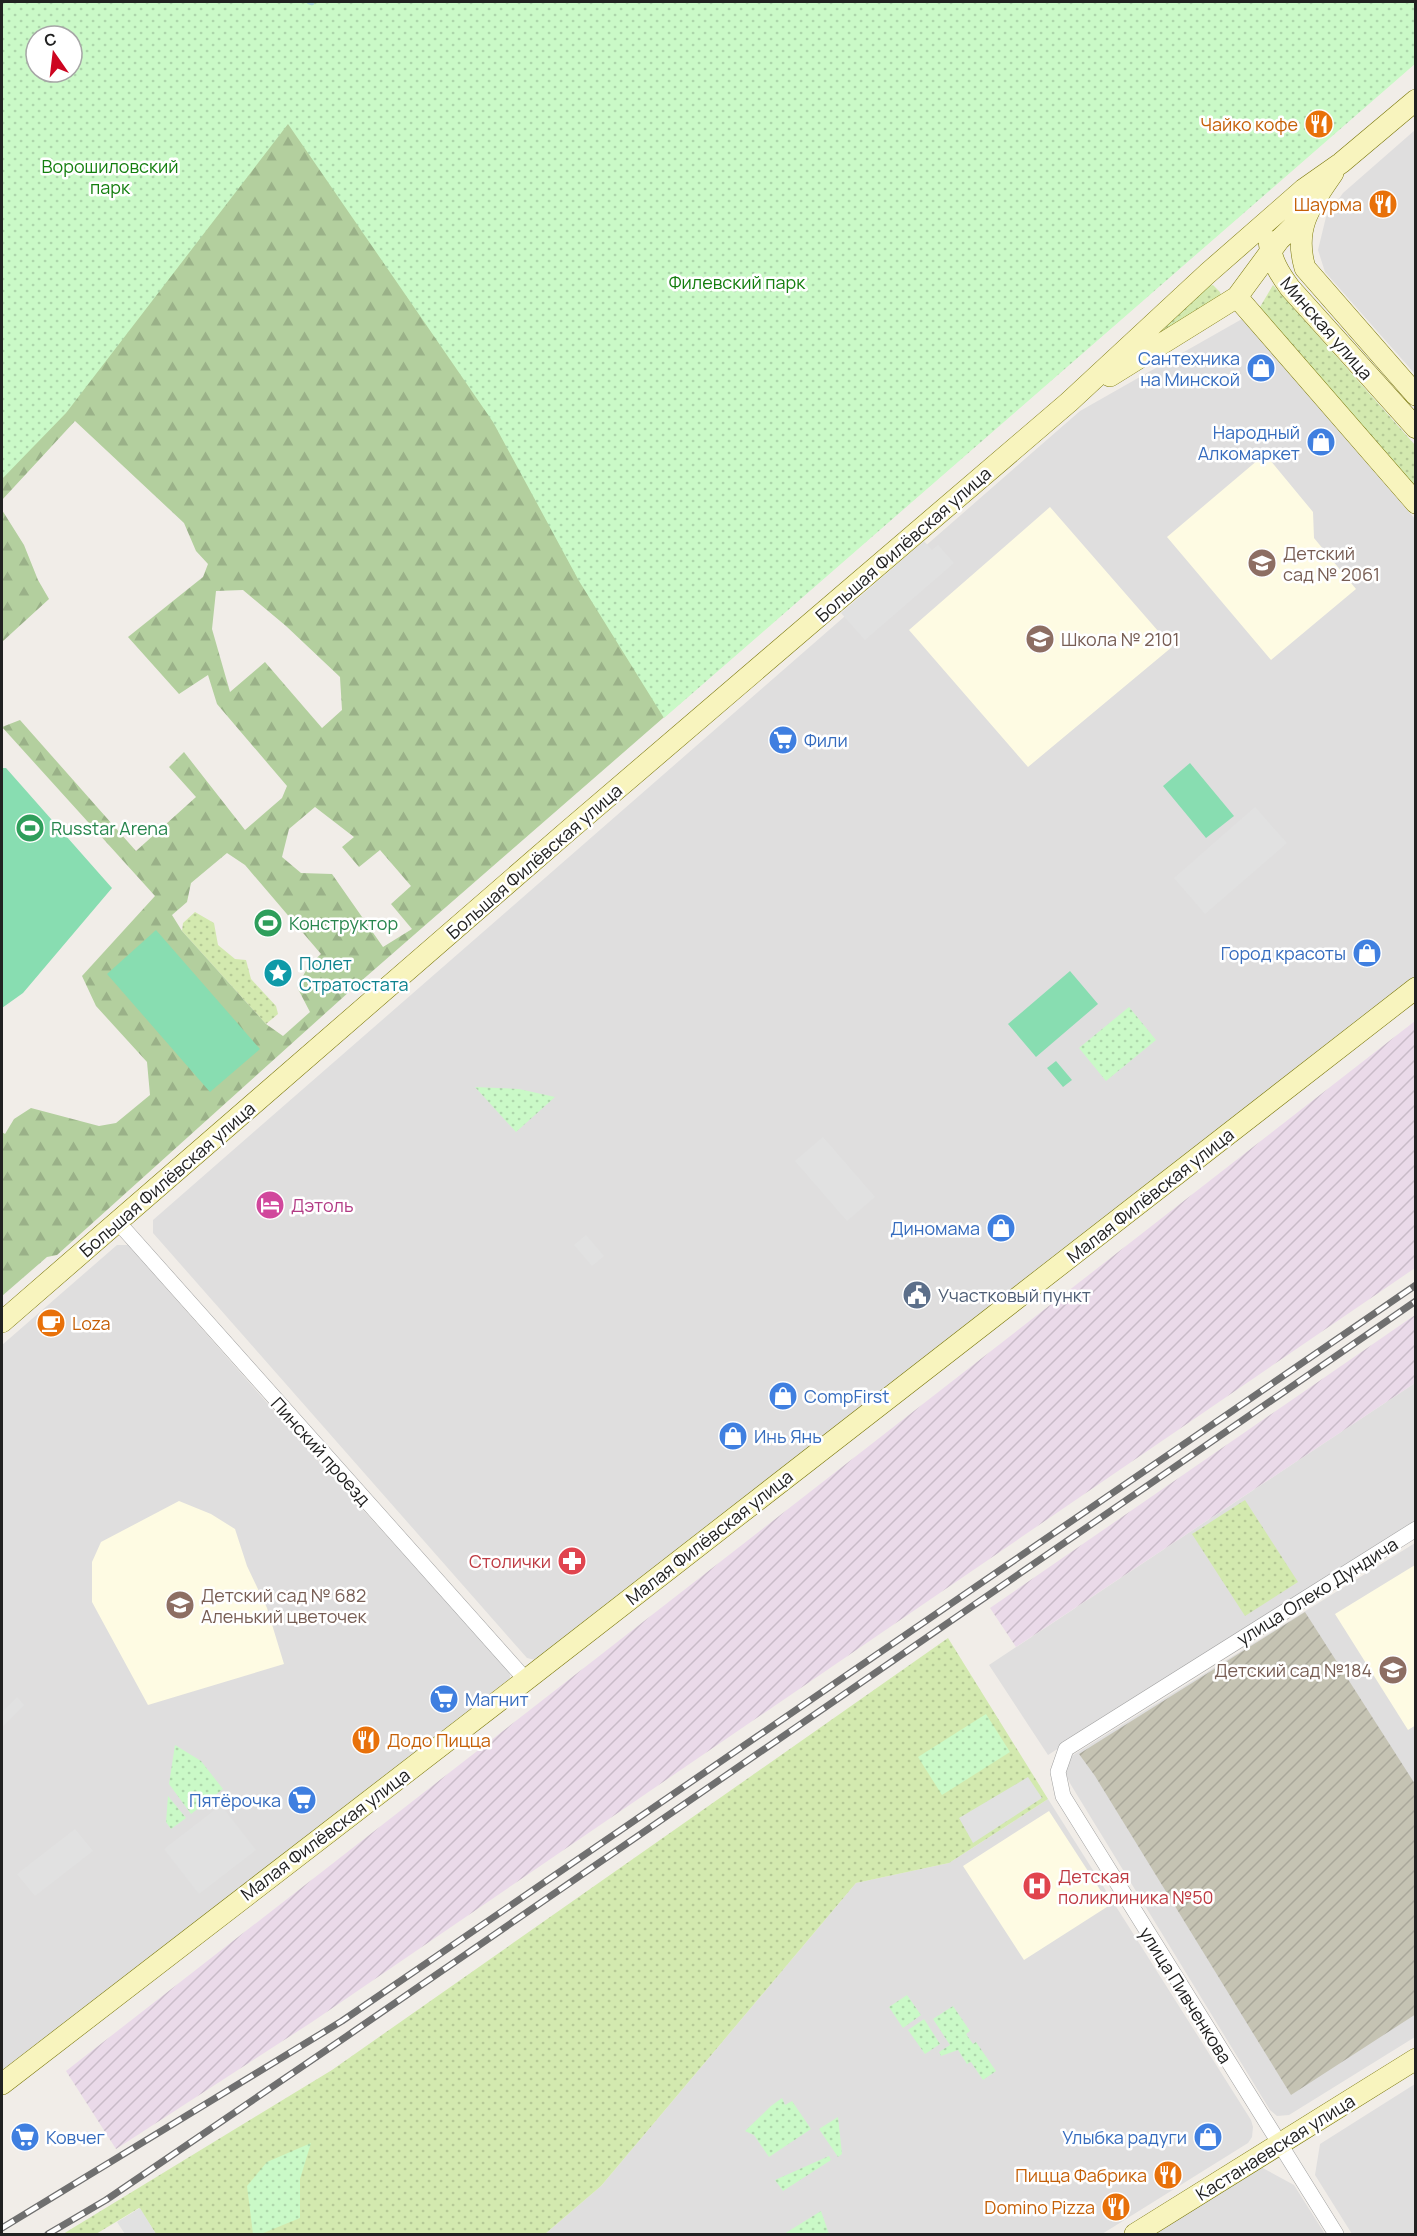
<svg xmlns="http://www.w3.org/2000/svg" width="1417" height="2236" viewBox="0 0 1417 2236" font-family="Manrope,sans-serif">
<defs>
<pattern id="industrial-furrows" width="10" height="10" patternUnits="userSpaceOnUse" patternTransform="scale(1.5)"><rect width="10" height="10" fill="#eadae9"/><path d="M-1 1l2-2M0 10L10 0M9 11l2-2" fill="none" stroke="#c8bbc8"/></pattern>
<pattern id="construction-furrows" width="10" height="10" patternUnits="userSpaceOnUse" patternTransform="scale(1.5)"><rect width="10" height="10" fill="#c5c3b3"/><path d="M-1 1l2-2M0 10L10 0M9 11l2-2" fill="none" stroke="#a9a79a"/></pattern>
<pattern id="grass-dots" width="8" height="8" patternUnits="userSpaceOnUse" patternTransform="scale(1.5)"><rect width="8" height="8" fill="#d3e9af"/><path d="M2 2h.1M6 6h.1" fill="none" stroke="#b5c896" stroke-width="1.8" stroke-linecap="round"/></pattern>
<pattern id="forest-firs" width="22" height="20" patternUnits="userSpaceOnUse" patternTransform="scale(1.5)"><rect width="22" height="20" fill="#b3cf9e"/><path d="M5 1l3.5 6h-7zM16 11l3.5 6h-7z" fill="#9ab188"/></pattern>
<pattern id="park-dots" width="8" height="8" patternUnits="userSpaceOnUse" patternTransform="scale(1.5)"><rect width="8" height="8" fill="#caf9c7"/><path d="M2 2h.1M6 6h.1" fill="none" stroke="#add5ab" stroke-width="1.8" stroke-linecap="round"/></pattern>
</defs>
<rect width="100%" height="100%" fill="#f1ede8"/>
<path fill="#dfdede" d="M1415 130V129V374L1325 272 1318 250 1326 217 1343 193Z
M1242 319 1415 519V978L539 1661 527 1658 153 1233V1220L1080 411Z
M117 1245H128L313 1455 509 1670 511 1682 2 2074V1345Z
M1415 1383V1522L1048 1755 989 1665Z
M1415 1543V2037L1289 2115 1277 2116 1270 2110 1071 1785 1065 1773V1760Z
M1048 1799 1251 2120 1253 2127 1252 2137 1248 2143 1102 2234H545L601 2186 856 1883 949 1863Z
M1415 2084V2234H1352L1315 2175 1320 2144Z
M1261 2167 1294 2185 1325 2234H1152Z"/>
<path fill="url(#industrial-furrows)" d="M1415 1021V1268L312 2022 116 2149 66 2071Z
M1415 1315V1383L1016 1647 990 1608Z"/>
<path fill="#fefbe3" d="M1265 454 1313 512 1314 538 1356 589 1271 660 1167 537Z
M1050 507 1172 647 1028 767 909 630Z
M179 1501 211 1514 235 1529 247 1566 267 1608 284 1664 148 1705 92 1602V1562L101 1542Z
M1415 1565 1416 1725 1408 1730 1335 1614Z
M1049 1811 1110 1905 1024 1960 963 1866Z"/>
<path fill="url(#construction-furrows)" d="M1305 1612 1415 1784 1416 2014 1291 2095 1095 1776 1079 1754Z"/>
<path fill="url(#grass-dots)" d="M1213 285 1220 292 1221 296 1120 361 1208 286Z
M1273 285 1415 445V489L1260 307Z
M195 912 214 923 218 945 235 959 246 960 251 979 276 1006 278 1014 266 1024 182 931 183 923Z
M1245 1500 1298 1582 1245 1616 1192 1534Z
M948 1638 1048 1799 949 1863 856 1883 601 2186 545 2234H156L139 2208 96 2234H63L332 2070Z"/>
<path fill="url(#forest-firs)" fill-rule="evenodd" d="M2 2H1415V63L360 982 57 1255 47 1257 2 1296V1132L5 1134 14 1119 31 1108 99 1126 116 1123 150 1095 147 1062 96 1006 82 976 155 896 2 727 20 720 136 851 196 797 169 767 184 752 245 830 282 798 287 786 217 704 208 675 179 694 128 637 203 577 208 564 196 551 184 523 75 421 2 500ZM36 36H72V72H36ZM243 590 286 626 340 677 342 710 322 728 265 662 230 692 212 629 216 591ZM315 807 354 837 342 847 359 867 380 850 411 886 391 904 412 929 383 947 332 874 301 873 282 857 289 829ZM227 853 245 865 321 954 309 965 297 987 310 1012 283 1036 266 1024 182 931 172 915 187 902 191 883Z
M2 510 24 545 38 580 49 599 2 642Z"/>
<path fill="url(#park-dots)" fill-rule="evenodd" d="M2 2H1415L1416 63 664 718 579 581 493 422 288 124 66 413 2 479ZM36 36H72V72H36Z
M1129 1007 1156 1040 1106 1081 1079 1048Z
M475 1087 519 1089 555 1097 516 1132Z
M986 1714 1010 1752 942 1795 918 1757Z
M175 1745 201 1761 223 1789 191 1814 169 1784Z
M168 1796 186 1818 171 1829 166 1822Z
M907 1995 921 2015 903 2028 889 2007Z
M953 2006 970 2031 966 2034 973 2044 976 2042 996 2071 983 2080 971 2062 967 2064 958 2050 941 2056 939 2052 950 2045 933 2019Z
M924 2019 940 2044 925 2054 908 2030Z
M782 2098 785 2105 792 2101 811 2129 769 2157 754 2135 745 2131 771 2106Z
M838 2117 842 2154 838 2157 819 2129Z
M311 2143 300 2179V2218L261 2234H253L247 2186 267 2162Z
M829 2156 831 2160 783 2191 775 2180Z
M821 2211 829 2234H784Z"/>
<path fill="#88ddb1" d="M1190 763 1234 816 1206 838 1163 786Z
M2 768H6L112 888 23 993 2 1008Z
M156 930 260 1049 210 1092 107 974Z
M1070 971 1098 1004 1036 1057 1008 1024Z
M1056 1061 1072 1080 1063 1087 1047 1068Z"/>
<path fill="#e1e1e1" d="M924 541 932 550 938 545 954 563 865 640 841 613Z
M1255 807 1287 843 1205 914 1174 878Z
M823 1137 875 1197 847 1221 795 1161Z
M586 1235 604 1256 592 1266 574 1245Z
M17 1697 24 1705 2 1727V1712Z
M1028 1777 1042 1798 973 1843 959 1818Z
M221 1805 256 1850 199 1894 164 1849Z
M75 1829 93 1851 35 1896 17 1874Z
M140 2208 156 2234H125L117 2222Z"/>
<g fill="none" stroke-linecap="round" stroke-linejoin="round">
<path stroke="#a9d8dd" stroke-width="4.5" d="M309 2 312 3"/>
<g stroke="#a2a2a2" stroke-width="16">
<path id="street" d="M117 1221 526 1680
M1336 2234 1063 1796 1058 1772 1066 1749 1416 1529"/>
</g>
<g stroke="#787508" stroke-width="22">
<path id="secondary" d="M1333 173C1311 205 1293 227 1305 268L1416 395
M1269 241C1271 260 1279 273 1290 288L1416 428
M1237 297 1416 503
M1110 376 1237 297 1279 240 1306 214
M2 1322 569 830 1069 402 1208 273 1304 189 1341 163 1416 100
M2 2084 526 1680 1416 988
M1135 2234 1416 2059"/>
</g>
<use href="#street" stroke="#fff" stroke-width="15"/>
<use href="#secondary" stroke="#f8f4be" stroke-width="21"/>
<g stroke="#6f6f6f" stroke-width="7">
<path id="rail" d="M2 2228 342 2021 1416 1285
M48 2234 106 2200 350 2034 1416 1301"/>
</g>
<use href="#rail" stroke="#fff" stroke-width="4.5" stroke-dasharray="14" stroke-linecap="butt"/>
</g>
<defs>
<g id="restaurant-disc" transform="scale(1.5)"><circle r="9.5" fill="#e8710a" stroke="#fff"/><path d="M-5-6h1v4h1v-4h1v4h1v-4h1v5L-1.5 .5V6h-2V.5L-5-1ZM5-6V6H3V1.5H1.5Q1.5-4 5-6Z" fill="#fff"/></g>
<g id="shop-disc" transform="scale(1.5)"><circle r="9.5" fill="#3f7fe0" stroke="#fff"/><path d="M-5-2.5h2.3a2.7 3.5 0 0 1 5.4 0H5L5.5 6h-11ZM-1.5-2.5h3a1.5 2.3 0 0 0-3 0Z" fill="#fff"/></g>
<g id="school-disc" transform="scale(1.5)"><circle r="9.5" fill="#8d6e63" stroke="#fff"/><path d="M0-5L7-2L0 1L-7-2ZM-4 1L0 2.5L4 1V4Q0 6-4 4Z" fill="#fff"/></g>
<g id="supermarket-disc" transform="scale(1.5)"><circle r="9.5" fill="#3f7fe0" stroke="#fff"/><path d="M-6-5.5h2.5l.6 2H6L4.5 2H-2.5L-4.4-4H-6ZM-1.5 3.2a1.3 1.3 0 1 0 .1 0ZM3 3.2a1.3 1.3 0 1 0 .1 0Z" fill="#fff"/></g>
<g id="stadium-disc" transform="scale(1.5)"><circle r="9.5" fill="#2e9e5b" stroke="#fff"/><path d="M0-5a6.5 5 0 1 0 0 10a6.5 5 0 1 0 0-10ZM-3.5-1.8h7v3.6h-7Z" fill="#fff"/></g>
<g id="sight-disc" transform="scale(1.5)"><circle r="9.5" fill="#0f9aa8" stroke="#fff"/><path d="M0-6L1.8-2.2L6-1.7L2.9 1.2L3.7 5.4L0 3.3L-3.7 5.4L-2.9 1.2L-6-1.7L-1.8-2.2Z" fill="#fff"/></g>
<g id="hotel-disc" transform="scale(1.5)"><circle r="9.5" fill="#d1479c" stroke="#fff"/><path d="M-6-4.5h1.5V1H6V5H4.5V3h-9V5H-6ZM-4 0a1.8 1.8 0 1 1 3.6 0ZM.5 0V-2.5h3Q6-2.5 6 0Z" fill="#fff"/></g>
<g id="civic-disc" transform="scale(1.5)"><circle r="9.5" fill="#5c6f8a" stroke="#fff"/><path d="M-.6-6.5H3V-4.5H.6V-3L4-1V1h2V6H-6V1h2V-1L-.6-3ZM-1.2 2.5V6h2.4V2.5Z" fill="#fff"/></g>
<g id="cafe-disc" transform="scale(1.5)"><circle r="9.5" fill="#e8710a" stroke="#fff"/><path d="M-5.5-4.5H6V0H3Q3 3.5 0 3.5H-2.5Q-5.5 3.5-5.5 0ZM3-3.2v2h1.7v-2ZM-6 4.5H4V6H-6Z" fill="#fff"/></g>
<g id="pharmacy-disc" transform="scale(1.5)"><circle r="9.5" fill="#e0444e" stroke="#fff"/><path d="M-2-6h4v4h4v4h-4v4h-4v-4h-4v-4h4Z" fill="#fff"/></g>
<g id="hospital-disc" transform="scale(1.5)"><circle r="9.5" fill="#e0444e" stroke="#fff"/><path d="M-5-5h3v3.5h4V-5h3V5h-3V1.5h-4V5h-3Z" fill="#fff"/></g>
</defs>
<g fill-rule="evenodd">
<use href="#restaurant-disc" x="1319" y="124"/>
<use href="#restaurant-disc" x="1383" y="204"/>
<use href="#shop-disc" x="1261" y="368"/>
<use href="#shop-disc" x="1321" y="442"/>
<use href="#school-disc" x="1262" y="563"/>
<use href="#school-disc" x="1040" y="639"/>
<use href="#supermarket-disc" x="783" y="740"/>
<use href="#stadium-disc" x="30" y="828"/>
<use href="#stadium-disc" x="268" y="923"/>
<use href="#shop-disc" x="1367" y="953"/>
<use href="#sight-disc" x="278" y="973"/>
<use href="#hotel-disc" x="270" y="1205"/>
<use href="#shop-disc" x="1001" y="1228"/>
<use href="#civic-disc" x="917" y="1295"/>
<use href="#cafe-disc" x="51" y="1323"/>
<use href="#shop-disc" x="783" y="1396"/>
<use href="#shop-disc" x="733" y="1436"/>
<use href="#pharmacy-disc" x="572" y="1561"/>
<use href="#school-disc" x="180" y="1605"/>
<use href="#school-disc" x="1393" y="1670"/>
<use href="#supermarket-disc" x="444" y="1699"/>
<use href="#restaurant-disc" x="366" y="1740"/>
<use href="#supermarket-disc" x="302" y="1800"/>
<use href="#hospital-disc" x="1037" y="1886"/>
<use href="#supermarket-disc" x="25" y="2137"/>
<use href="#shop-disc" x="1208" y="2137"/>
<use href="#restaurant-disc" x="1168" y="2175"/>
<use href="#restaurant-disc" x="1116" y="2207"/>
</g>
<g text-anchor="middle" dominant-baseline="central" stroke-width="5" stroke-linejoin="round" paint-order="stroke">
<g font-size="18" fill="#c56008" stroke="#fff" text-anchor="end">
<text x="1298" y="124">Чайко кофе</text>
<text x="1362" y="204">Шаурма</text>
<text x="72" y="1323" text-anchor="start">Loza</text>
<text x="387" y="1740" text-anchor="start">Додо Пицца</text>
<text x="1147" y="2175">Пицца Фабрика</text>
<text x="1095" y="2207">Domino Pizza</text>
</g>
<g font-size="18" fill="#147f0f" stroke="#fff">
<text x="110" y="166">Ворошиловский<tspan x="110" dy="21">парк</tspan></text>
<text x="737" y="282">Филевский парк</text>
</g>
<g font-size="18" fill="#212121" stroke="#fff">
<text transform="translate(1327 328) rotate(49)">Минская улица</text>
<text transform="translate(903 544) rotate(-41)">Большая Филёвская улица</text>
<text transform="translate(534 861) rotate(-41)">Большая Филёвская улица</text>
<text transform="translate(167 1179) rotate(-41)">Большая Филёвская улица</text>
<text transform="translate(1150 1195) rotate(-38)">Малая Филёвская улица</text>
<text transform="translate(321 1451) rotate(48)">Пинский проезд</text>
<text transform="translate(709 1537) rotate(-38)">Малая Филёвская улица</text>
<text transform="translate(1317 1591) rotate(-32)">улица Олеко Дундича</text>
<text transform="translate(325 1834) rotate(-37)">Малая Филёвская улица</text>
<text transform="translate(1186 1995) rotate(58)">улица Пивченкова</text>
<text transform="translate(1275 2147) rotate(-32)">Кастанаевская улица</text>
</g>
<g font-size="18" fill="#366cbe" stroke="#fff" text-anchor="end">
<text x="1240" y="358">Сантехника<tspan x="1240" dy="21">на Минской</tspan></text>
<text x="1300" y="432">Народный<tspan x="1300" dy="21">Алкомаркет</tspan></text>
<text x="804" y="740" text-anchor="start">Фили</text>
<text x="1346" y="953">Город красоты</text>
<text x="980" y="1228">Диномама</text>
<text x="804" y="1396" text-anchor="start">CompFirst</text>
<text x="754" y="1436" text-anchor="start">Инь Янь</text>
<text x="465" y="1699" text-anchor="start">Магнит</text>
<text x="281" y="1800">Пятёрочка</text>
<text x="46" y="2137" text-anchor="start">Ковчег</text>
<text x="1187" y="2137">Улыбка радуги</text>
</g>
<g font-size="18" fill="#785e54" stroke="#fff" text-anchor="start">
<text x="1283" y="553">Детский<tspan x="1283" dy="21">сад № 2061</tspan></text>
<text x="1061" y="639">Школа № 2101</text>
<text x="201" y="1595">Детский сад № 682<tspan x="201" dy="21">Аленький цветочек</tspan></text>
<text x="1372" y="1670" text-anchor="end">Детский сад №184</text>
</g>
<g font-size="18" fill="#27864d" stroke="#fff" text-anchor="start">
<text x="51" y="828">Russtar Arena</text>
<text x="289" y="923">Конструктор</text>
</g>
<g font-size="18" fill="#0d838f" stroke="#fff" text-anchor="start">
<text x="299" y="963">Полет<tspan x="299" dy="21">Стратостата</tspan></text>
</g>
<g font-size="18" fill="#b23c85" stroke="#fff" text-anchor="start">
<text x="291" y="1205">Дэтоль</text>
</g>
<g font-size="18" fill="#4e5e75" stroke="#fff" text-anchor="start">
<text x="938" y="1295">Участковый пункт</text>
</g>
<g font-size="18" fill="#be3a42" stroke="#fff" text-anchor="end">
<text x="551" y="1561">Столички</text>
<text x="1058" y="1876" text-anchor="start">Детская<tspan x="1058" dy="21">поликлиника №50</tspan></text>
</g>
</g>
<rect width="1417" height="2236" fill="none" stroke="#212121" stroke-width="6"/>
<g transform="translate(54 54) rotate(346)"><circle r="28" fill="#ffffff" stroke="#a6a6a6" stroke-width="1.5"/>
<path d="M0-4.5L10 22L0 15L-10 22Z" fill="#cd0520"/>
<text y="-9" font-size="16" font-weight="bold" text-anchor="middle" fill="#212121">С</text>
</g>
</svg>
